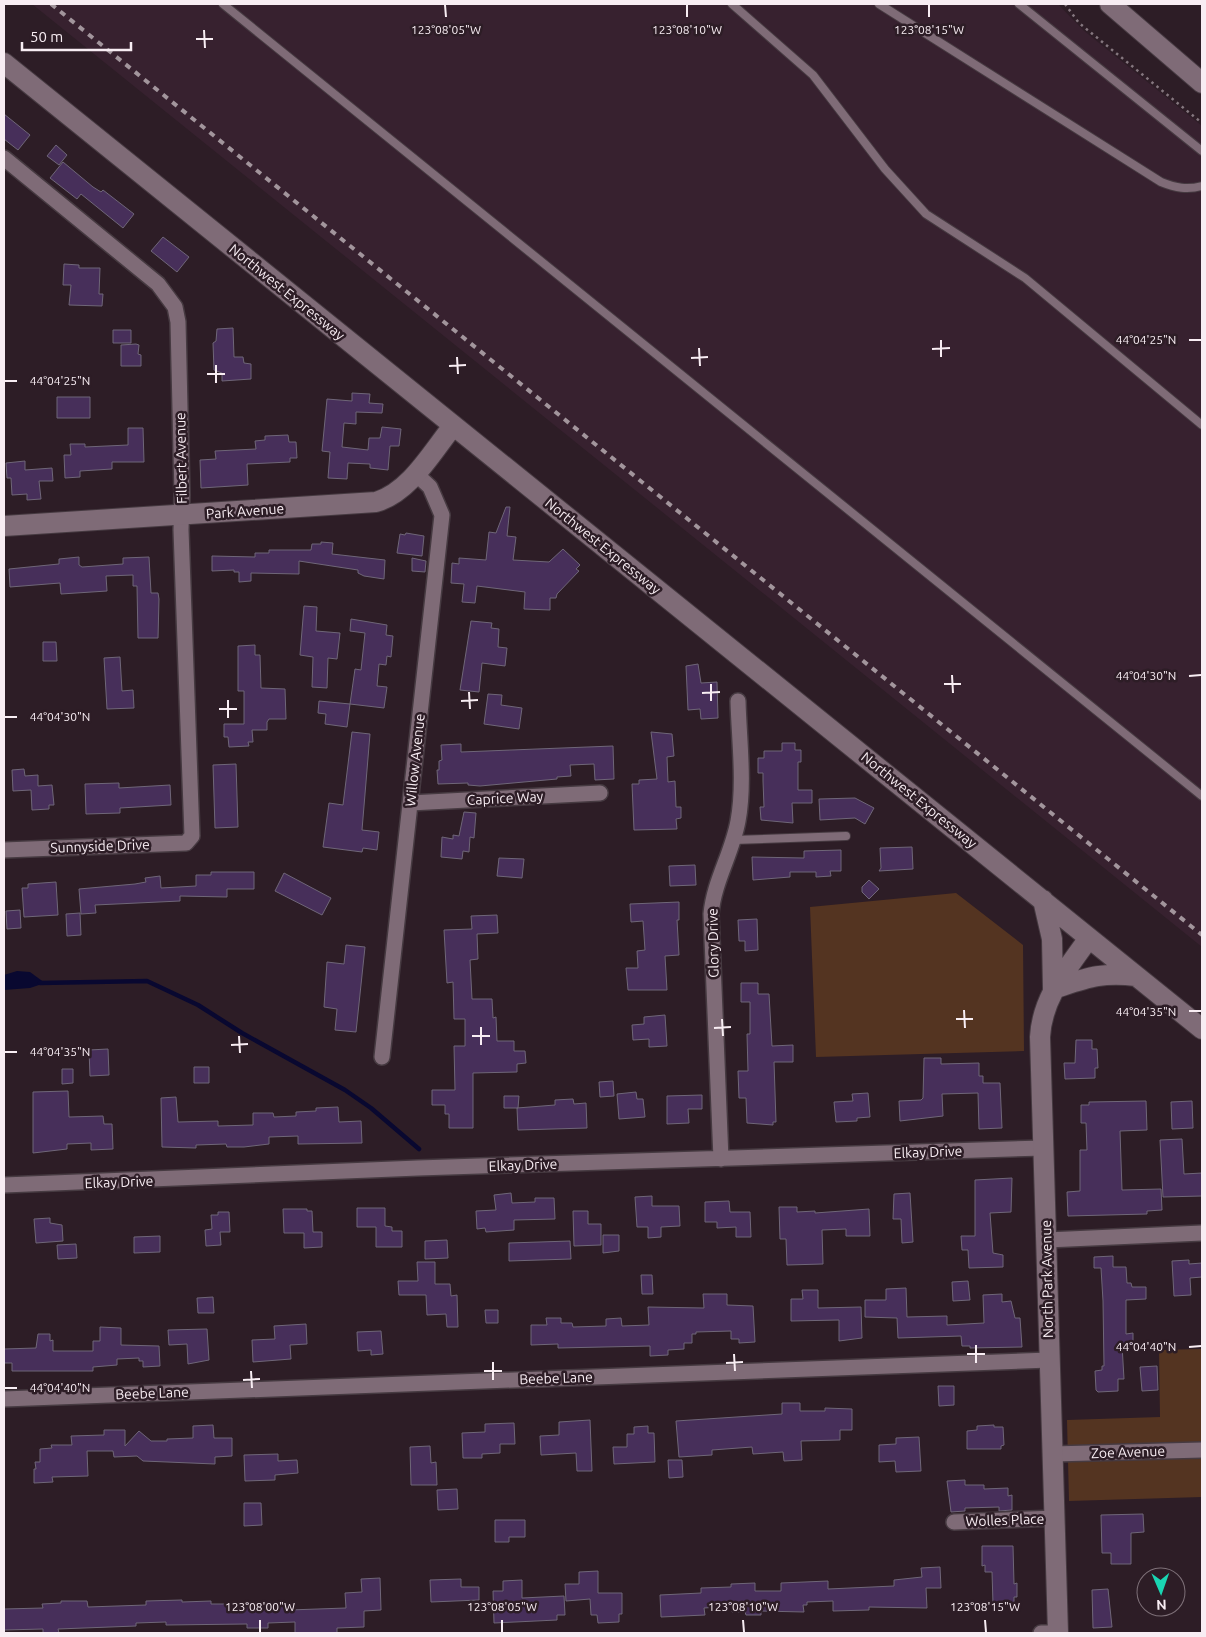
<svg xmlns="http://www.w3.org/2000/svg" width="1206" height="1637" viewBox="0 0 1206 1637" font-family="Ubuntu,sans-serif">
<rect width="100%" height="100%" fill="#2d1d26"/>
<path fill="#37212f" d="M32 4H1058L1083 30 1202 126V947Z"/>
<path fill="#543421" d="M956 893 1023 945 1024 1051 816 1057 810 907Z
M1202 1349V1497L1069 1501 1067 1420 1160 1417 1159 1350Z"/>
<path fill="#090830" d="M17 971 30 972 45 983 30 988 4 990V975Z"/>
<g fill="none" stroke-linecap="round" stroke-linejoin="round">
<path stroke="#090830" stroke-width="4.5" d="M40 983 147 981 198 1005 242 1033 345 1090 371 1108 419 1149"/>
</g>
<path fill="#472f5a" stroke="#6f6678" d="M4 114 30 135 18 150 4 139Z
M56 145 67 155 59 165 47 156Z
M63 162 93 187 101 192 103 190 134 214 123 228 81 194 77 199 50 178Z
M163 237 189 257 177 272 151 251Z
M64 264 79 265V268H100L99 294H103L102 306 69 305 71 285H63Z
M233 328 234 357H243L244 363 251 364V379L222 381V373L214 370 213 343 216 341 217 329Z
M113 330H131V343H113Z
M136 344 139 345 138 354 141 355V366H121V345Z
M352 393 370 394 369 403 383 404 382 413 356 412V424L344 423 342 447 368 450 369 438H380L382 427 401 429 399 446H390L388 470 370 468V464L348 463 347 479 328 478 330 452 322 451 327 399 352 401Z
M57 397H90V418H57Z
M128 428H143L144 462H112V469L80 471V477L65 478 64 455H71L70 444H85V447L128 445Z
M288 435 289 442H296L297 458H290V462L247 464 248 485 201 488 200 460 216 459 215 451 256 449 255 441 265 440V436Z
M25 461V470L52 468 53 481H39L41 499 27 500V494L12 495 11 478H7L6 463Z
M506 507H510L507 536 516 537 513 560 549 562 563 549 580 565 576 569 579 571 557 594 556 598H550V610L524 609 525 592 477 586 475 603 462 602 464 584 451 583 452 563 459 564V558L486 560 489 532 496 533Z
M406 533 424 536 422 556 397 553 400 534 405 535Z
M321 542 333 543 332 554 385 560 384 579 364 576 358 573V570L299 561V574L251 573V581L239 582V572H234V570L212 571V556L255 557V553H269V550H311L312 544H321Z
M79 557V565L82 567 123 564V558L149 557 151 593H158L159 599 158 638H138L137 586H133V575L106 576 107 591 61 594 60 583 10 587 9 569 59 564V559Z
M412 558 426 561 425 572 412 571Z
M304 606 317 607 316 631 340 633 337 659 328 658 327 688 312 687 313 657 300 655Z
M351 619 387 625 386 635 393 636 391 657 387 656 386 665 379 664 377 686 387 687 384 708 350 704 355 669 361 670 365 633 350 631Z
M471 621 492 623 491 628 499 629 498 647 507 648 505 666 482 663 479 692 460 690Z
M43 642H56L57 661H43Z
M255 645V655H260L261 688 285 689 286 719H269L267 722V730H252L253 742H248L249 746 229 747 228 737H224V724H244V691H238V646Z
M120 657 122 691 133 690 134 708 107 709 104 658Z
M698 664 701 683 717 682 718 718 701 719 700 709 688 710 686 666Z
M488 694 502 695 501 705 522 708 519 729 484 724Z
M319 701 350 704 347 727 325 724 326 714 318 713Z
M352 732 370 734 362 830 379 832 377 850 363 848 362 852 323 847 329 803 343 805Z
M651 732 672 734 674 756 667 757 668 782 675 781 676 807H681V818L676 819 677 829 634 830 632 784H639V780L657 779Z
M782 743H795V750H801V762H798V790H812V803H792L793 823 761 820 760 807H764L763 781V773H758V758H764V751H782Z
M461 744V752L613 746 614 779 595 780 594 764 570 765 571 776 557 777V779L480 786 468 785V783L438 784 437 770H439V761L442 760 441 745Z
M236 764 238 827 215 828 213 765Z
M24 769 25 776 38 775V786L52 785 54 805H49V809L32 810 31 790 13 791 12 770Z
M119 783V788L170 785 171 805 120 808V813L86 814 85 784Z
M855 798 874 808 865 824 855 818 820 820 819 799Z
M464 812 476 813 474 838 470 837 469 852 463 851 462 859 441 857 442 837 453 839V835L459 836Z
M912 847 913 869 879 871 881 868 880 848Z
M841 850V871H830L831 876 816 877V872H790V877L753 880 752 857 804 858V851Z
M499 858 524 859 522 878 497 876Z
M695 865 696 885 670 886 669 866Z
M211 872H254V889H227V897L180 896V901L95 905 96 913 81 914 79 889 135 884 146 882 145 878 160 876 161 888 196 886V875H211Z
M284 873 331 898 322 915 275 891Z
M869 880 879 889 869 899 862 892V887Z
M56 882 58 915 24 917 22 888H28V884Z
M679 902V920H677L679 955 665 956 667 990H628L626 968H638L637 951 645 950 643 921 631 922 630 904Z
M20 910 21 928 7 929 6 911Z
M80 913 81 935 67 936 66 914Z
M497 915 498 933 477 934 478 959 470 960 472 999H492L493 1018 496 1017 497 1041H514V1051H525L526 1063 517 1064V1072L473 1073V1128H449V1114H445V1105H432V1090H455L454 1046H465V1019H454L453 982 447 983 444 930 472 929 471 916Z
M757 919 758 950 745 951V941H739L738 920Z
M346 945 365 947 356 1032 335 1030 337 1009 324 1007 327 962 344 964Z
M741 983H758V994H769L772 1046 793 1045V1062H774L776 1122H773V1125L747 1123 746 1098H739L738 1071H748L747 1034H750V1002H741Z
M665 1015 667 1046 649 1047V1039L633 1040 632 1025 644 1024V1017Z
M1076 1040H1092V1049H1097L1098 1068H1095V1078L1065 1079 1064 1063H1075Z
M108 1049 109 1075 90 1076 89 1050Z
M924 1058H941V1064L979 1063V1076H983V1083H1000L1002 1128 979 1129 978 1093 942 1094 943 1116 900 1121 899 1101 921 1100 923 1098Z
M194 1067H209V1083H194Z
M62 1069H73V1083L62 1084Z
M613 1081 614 1096 600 1097 599 1082Z
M68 1091 69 1117 103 1116 104 1124H112L113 1149 91 1150V1143L67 1144V1149L33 1153V1092Z
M636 1092 637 1099H643L645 1117 619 1119 617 1094Z
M868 1093 870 1117 857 1118V1121L836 1122 834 1102 853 1101 852 1094Z
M702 1095V1109H688L689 1123 667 1124V1096Z
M504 1096H519L518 1108H504Z
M176 1097 178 1122 218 1121V1126L253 1125V1113H273L274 1117 296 1116V1112L316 1111V1108L338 1107 339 1122 361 1121 362 1143 298 1144V1136L269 1137V1144L244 1147H227L226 1144 196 1145V1148L162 1147 161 1098Z
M573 1099 574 1104 586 1103 587 1128 518 1130 517 1108 555 1105V1100Z
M1146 1101 1147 1130 1120 1131 1122 1190 1161 1189 1162 1210 1147 1211V1214L1068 1216 1067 1192 1080 1191V1150H1087L1086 1123H1081V1105H1089V1102Z
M1192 1101 1193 1128 1172 1129 1171 1102Z
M1182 1139 1184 1174 1202 1173V1196L1163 1197 1160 1140Z
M1012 1178 1011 1212 990 1213 993 1253 1003 1255V1267L969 1268 968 1250H962L961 1236H975V1180Z
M511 1193 512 1203 535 1202V1198H554L555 1219 514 1220V1230L486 1232 485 1228 477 1229 476 1211 496 1210 494 1195Z
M910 1193 913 1242 902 1243 901 1219H893L894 1194Z
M652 1196V1206H679L680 1226 661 1227V1237L648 1238V1227H637L635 1197Z
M729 1201 730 1212H750L751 1237H736V1227L717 1228V1222H705V1202Z
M779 1207H797V1212L815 1211V1213L869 1209 870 1236H846V1229L822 1230 823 1264 787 1265 786 1239H780Z
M357 1208H385V1226L392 1227V1231H402V1247H376V1227H357Z
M283 1209H307V1211H312L313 1232H322V1247L304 1248V1233H284Z
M573 1211H588V1224H601V1245L574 1246Z
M218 1212H229L230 1232H220L221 1245 206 1246 205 1230 212 1229 211 1215H218Z
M50 1218V1223L62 1225 63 1241 36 1243 34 1219Z
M603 1235H619V1251L603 1253Z
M160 1236V1252L134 1253V1237Z
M447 1240 448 1258 425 1259V1241Z
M570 1241 571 1259 509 1261V1243Z
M76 1244 77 1258 58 1259 57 1245Z
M1113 1256V1267H1126L1127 1283H1131L1132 1287H1146V1299L1126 1300V1334L1133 1333V1345H1122L1124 1379H1118V1391L1098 1392 1096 1390 1095 1371 1102 1370V1366H1104L1103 1301 1101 1268H1094V1257Z
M1189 1260V1264L1202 1263V1277L1190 1278 1191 1295 1174 1296 1172 1261Z
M417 1262H435V1284H450L451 1296 457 1295 458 1327H447L446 1314 427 1315 426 1295H399L398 1281H418Z
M641 1275H652L653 1294H642Z
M968 1281 970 1300 953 1301 952 1282Z
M906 1288 907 1317 947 1316V1325L984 1323 983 1295 1002 1294V1302L1011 1301 1015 1318H1020L1022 1347 970 1348V1346H962L961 1336 898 1338 897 1318 865 1317V1300H886V1289Z
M802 1290H818V1308L861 1307 862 1338 839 1341V1320L791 1321V1299H803Z
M703 1294H727V1305L753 1306 755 1342 739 1343V1339H731V1331L696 1332V1334H692V1343H684V1349L668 1350V1355L650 1356V1346L558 1348V1344L531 1345V1325H547L546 1318H561V1323H572L573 1327 606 1326V1319L621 1318 622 1326 649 1325 648 1307 704 1308Z
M213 1297 214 1313H198L197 1298Z
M485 1310H498V1323H486Z
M306 1324 307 1344 290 1345 291 1359 253 1362 252 1340 275 1339 274 1326Z
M100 1327 121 1328V1345L159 1346 160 1366 143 1367V1361H139V1358L117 1359V1365L93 1367V1371H12V1363H4V1349L36 1348 38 1334H50V1341L53 1340V1351H93V1341H100Z
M207 1329 209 1360 188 1364 187 1344 169 1345 168 1330Z
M381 1331 383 1354 371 1355V1350L358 1351 357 1332Z
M1157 1366 1158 1390 1142 1391 1140 1367Z
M938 1386H954V1405L939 1406Z
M782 1403H800V1411H825V1408L852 1409V1430H840V1440L801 1441 802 1460 784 1461 783 1452 753 1454 752 1447 712 1450V1455L679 1457 676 1421 782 1414Z
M590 1420 592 1471H577L576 1453 541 1455 540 1436 559 1435V1422Z
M514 1423 515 1444H500V1453L482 1454V1458H463L462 1433 485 1432V1424Z
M213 1425 214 1438H232V1456L215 1457V1464L143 1461 137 1456 114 1457 113 1451H87L88 1476 52 1477 53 1482 34 1483V1469H36L35 1462H40V1449L52 1448 51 1445H72L71 1436 104 1435V1430H125V1446L139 1431 151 1441H167V1439L193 1438V1426Z
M994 1425V1427H1003L1004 1445 1001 1446V1449H967V1431L977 1430V1426Z
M648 1426V1433H654L655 1462 614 1464 613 1447H627V1434H634V1427Z
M919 1437 921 1471 896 1472 895 1461 879 1462V1445L896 1444V1438Z
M430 1446 431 1463 436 1462 437 1485H411L410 1447Z
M278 1454V1461L297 1460 298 1473 275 1475V1480L245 1481 244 1455Z
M668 1460H682L683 1477 669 1478Z
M965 1480V1485H984V1489L1008 1488V1496L1012 1495V1510L999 1511V1507L965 1508V1511L951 1512 947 1481Z
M457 1489 458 1509 438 1510 437 1490Z
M244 1503H261L262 1525 244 1526Z
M1143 1514 1144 1532 1131 1533V1564H1111V1553H1102L1101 1515Z
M495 1520H525V1537H509V1542H495Z
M982 1546H1013L1014 1584 1017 1583V1597H1014V1603L993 1604 992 1572H985V1565L982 1566Z
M940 1567 941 1588H926L927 1608 869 1607V1610L833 1611V1601L807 1602V1605H803L804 1612 761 1611V1615H746L745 1612H732V1606L704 1608 705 1615 661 1617 660 1595 701 1593V1588L731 1587V1584L755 1583V1591H781V1583L828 1581V1589L894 1586V1580L922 1577 921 1568Z
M598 1571V1593H622V1614H619V1622L598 1623 597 1615H591L590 1599 566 1601 565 1584H579V1572Z
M380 1578 381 1610 364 1611V1627L337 1628V1633H295V1622L268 1623V1628H247V1624L166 1625V1622L136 1623V1626L58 1629 59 1633H43V1629L4 1630V1609L43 1608 42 1604 61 1603V1601H87L88 1607 146 1605V1601L182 1600V1602L211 1601V1604H234L288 1603 289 1610 346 1608 345 1593 362 1592 361 1579Z
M461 1579V1587H479V1600L431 1602 430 1580Z
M522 1580V1598L564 1596 565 1615H557V1620L494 1623 493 1591H503V1581Z
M1108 1589 1112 1627 1093 1628 1092 1590Z"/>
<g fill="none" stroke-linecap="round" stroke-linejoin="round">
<g stroke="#463a41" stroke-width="10">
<path id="lane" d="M223 4 1202 796
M732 4 813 75 885 169 926 214 1025 278 1202 425
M879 4 1161 182C1176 188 1187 190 1202 186
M1019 4 1202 151
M733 840 846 836"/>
</g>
<g stroke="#463a41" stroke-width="18">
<path id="street" d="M4 158 158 284 175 307 178 322 182 495 181 530 192 836 186 843 4 850
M410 803 600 793
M382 1057 442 515 430 487 415 473
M721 1159 711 914C714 881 732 854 738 821 745 783 739 740 738 701
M4 1185 418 1168 1043 1148
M1047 1240 1202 1233
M4 1399 1049 1360
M1053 1454 1202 1450
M954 1522 1056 1518
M1041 1633H1058"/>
</g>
<g stroke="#463a41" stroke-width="22">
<path id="secondary" d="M1110 4 1202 83
M4 63 1202 1029
M4 526 376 502C410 492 432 452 453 426
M1043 900 1052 939 1053 989C1087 978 1100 972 1136 976
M1058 1633 1040 1037C1042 998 1067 969 1089 938"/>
</g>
<path stroke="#85777f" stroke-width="2.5" stroke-dasharray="2.5 4" stroke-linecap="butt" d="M1065 4 1079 23 1202 123"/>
<use href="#lane" stroke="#7f6b77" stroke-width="8"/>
<use href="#street" stroke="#7f6b77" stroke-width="15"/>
<use href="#secondary" stroke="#7f6b77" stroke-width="20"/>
<path stroke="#a2959c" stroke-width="4" stroke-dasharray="6 6" stroke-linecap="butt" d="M51 4 1202 935"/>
</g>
<path fill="none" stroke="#f8edf3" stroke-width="2" d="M445 5 446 17M687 5V17M929 5V17M204 30 205 48M196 39H213M941 340V357M1189 340H1201M699 348 700 366M932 349 950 348M457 357 458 374M691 358 708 357M216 365V383M449 366 466 365M207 374H225M5 381H17M952 675 953 693M1189 676 1201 675M711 684V701M944 684H961M469 692 470 709M702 693 720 692M228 700V718M461 701 478 700M219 709H237M5 717H17M964 1010 965 1028M1189 1011H1201M722 1019 723 1036M956 1019H973M481 1027V1045M714 1028 731 1027M239 1036 240 1053M472 1036H490M231 1045 248 1044M5 1052H17M976 1345V1363M1189 1347 1201 1346M734 1354 735 1371M967 1354H985M493 1362V1380M726 1363 743 1362M251 1371 252 1388M484 1371H502M243 1380 260 1379M5 1388H17M260 1620V1632M502 1620V1632M743 1620 744 1632M985 1620 986 1632"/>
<g text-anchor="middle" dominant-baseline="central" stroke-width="5" stroke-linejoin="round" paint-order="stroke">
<g font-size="14" fill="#f8edf3" stroke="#2d1d26">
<text transform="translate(287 292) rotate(39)">Northwest Expressway</text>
<text transform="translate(181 458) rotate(-91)">Filbert Avenue</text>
<text transform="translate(245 511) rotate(-4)">Park Avenue</text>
<text transform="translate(603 546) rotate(39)">Northwest Expressway</text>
<text transform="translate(415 760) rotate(-84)">Willow Avenue</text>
<text transform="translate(505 798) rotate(-3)">Caprice Way</text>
<text transform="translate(919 800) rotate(39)">Northwest Expressway</text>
<text transform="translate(100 846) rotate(-2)">Sunnyside Drive</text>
<text transform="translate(713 943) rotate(-91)">Glory Drive</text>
<text transform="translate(928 1152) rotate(-2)">Elkay Drive</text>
<text transform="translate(523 1165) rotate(-2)">Elkay Drive</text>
<text transform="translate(119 1182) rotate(-2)">Elkay Drive</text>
<text transform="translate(1047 1279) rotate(-91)">North Park Avenue</text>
<text transform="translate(556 1378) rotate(-2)">Beebe Lane</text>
<text transform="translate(152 1393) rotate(-2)">Beebe Lane</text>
<text transform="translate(1128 1452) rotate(-2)">Zoe Avenue</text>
<text transform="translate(1005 1520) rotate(-2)">Wolles Place</text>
</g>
</g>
<g font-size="12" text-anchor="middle" fill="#f8edf3" stroke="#2d1d26" stroke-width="5" stroke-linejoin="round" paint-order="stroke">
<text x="446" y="34">123°08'05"W</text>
<text x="687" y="34">123°08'10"W</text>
<text x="929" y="34">123°08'15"W</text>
<text x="1146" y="344">44°04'25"N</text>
<text x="60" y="385">44°04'25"N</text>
<text x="1146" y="680">44°04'30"N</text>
<text x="60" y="721">44°04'30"N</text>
<text x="1146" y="1016">44°04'35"N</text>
<text x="60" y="1056">44°04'35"N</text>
<text x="1146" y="1351">44°04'40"N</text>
<text x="60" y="1392">44°04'40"N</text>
<text x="260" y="1611">123°08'00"W</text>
<text x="502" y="1611">123°08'05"W</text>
<text x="743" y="1611">123°08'10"W</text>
<text x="985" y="1611">123°08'15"W</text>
</g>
<rect width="1206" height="1637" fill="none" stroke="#f8edf3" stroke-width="10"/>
<g transform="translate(1161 1592) rotate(178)"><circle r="24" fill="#2d1d26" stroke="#7e7078"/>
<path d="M0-4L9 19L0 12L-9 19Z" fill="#1ad5b2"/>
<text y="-8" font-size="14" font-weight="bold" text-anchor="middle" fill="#f8edf3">N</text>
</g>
<path d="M22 42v8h109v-8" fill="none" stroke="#f8edf3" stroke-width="2.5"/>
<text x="30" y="42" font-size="15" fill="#f8edf3" stroke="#2d1d26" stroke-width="4" paint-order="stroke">50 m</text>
</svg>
